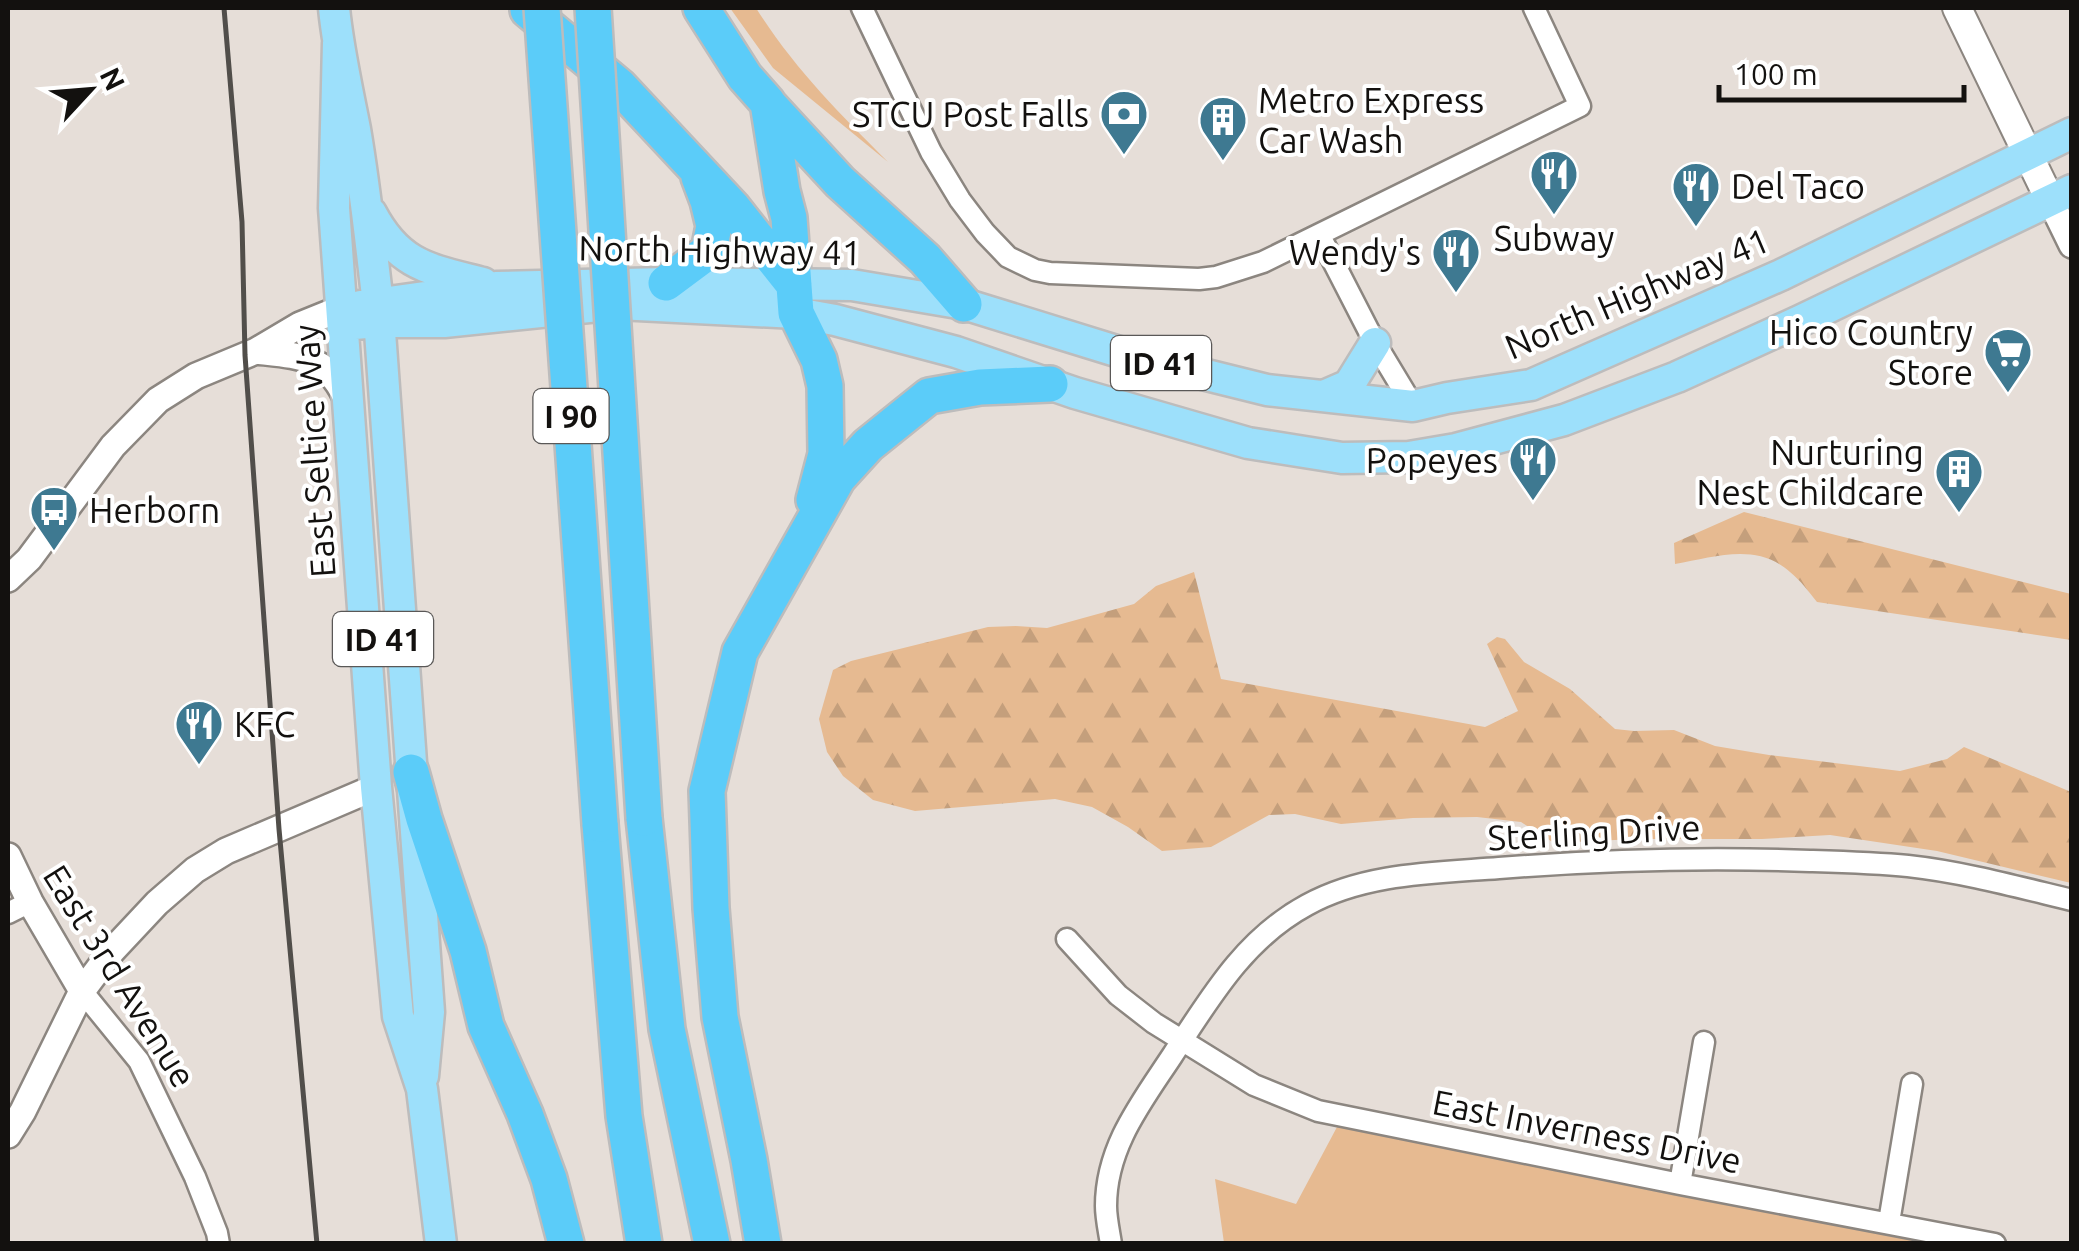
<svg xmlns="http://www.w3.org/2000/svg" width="2079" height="1251" viewBox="0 0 2079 1251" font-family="Ubuntu,sans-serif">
<defs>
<pattern id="forest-firs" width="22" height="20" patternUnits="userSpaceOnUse" patternTransform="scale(2.5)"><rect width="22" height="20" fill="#e6ba91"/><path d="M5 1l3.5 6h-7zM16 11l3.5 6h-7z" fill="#c49f7c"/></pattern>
</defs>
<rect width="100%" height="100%" fill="#e6ded8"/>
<path fill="#e6ba91" d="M730 8H756C793 67 839 113 888 162L773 68Z
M1337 1127 1940 1243H1224L1215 1179 1296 1204Z"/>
<path fill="url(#forest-firs)" d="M1744 512 2071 594V640L1817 602C1809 592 1800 580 1790 572 1757 542 1715 557 1675 564L1674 543Z
M1194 572 1221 679 1485 727 1518 711 1487 644 1497 637 1505 639 1524 662 1570 689 1615 729 1634 731 1674 730 1715 746 1769 755 1900 771 1947 759 1964 747 2071 792V883L1937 851 1830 835 1762 839H1635L1554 843 1521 822 1477 817 1413 818 1341 824 1295 814 1269 815 1211 847 1162 851 1128 827 1092 807 1055 799 915 811 873 800 843 776 827 752 819 719 833 670 851 661 988 627 1016 626 1047 628 1134 604 1156 586Z"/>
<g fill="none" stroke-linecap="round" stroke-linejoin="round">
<g stroke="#8c8680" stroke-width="25">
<path id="minor" d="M862 8 931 152 960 200 985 233 1008 257 1035 270 1050 273 1199 279 1216 277 1263 262 1580 106 1534 8
M1320 236 1375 343 1413 406
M8 913 30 902
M1067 939 1118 995 1154 1023 1254 1085 1318 1111 1680 1184 1995 1244
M82 991 139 1061 195 1177 217 1233 219 1244
M1680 1184 1704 1042
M1889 1222 1912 1084
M1111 1244C1109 1231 1106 1218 1106 1206 1106 1147 1141 1103 1172 1056 1210 998 1244 939 1307 905 1365 873 1434 873 1499 868 1602 860 1706 857 1810 861 1842 862 1876 863 1908 866 1963 872 2018 887 2072 900"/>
</g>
<g stroke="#8c8680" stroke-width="30">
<path id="tertiary" d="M2050 200 2072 245
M256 351C300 356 330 356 348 403
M8 579 29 559 113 446 158 400 196 376 256 351 300 325 342 308
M8 856 30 902 82 991
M8 1135 23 1111 82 991 112 951 157 903 195 870 226 851 376 787"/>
</g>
<g stroke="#8c8680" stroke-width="32">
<path id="secondary" d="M1957 8 2050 200"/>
</g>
<g stroke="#bdbcbc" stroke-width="35">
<path id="primary" d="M334 8C338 49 347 88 355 129 365 187 371 246 378 304L429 1012 423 1076
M338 43 334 208 376 787 398 1016 422 1089 441 1244
M371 213C399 266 429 269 483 283
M360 306 496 287 666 283 852 285 964 304 1142 359 1267 390 1413 406 1447 398 1531 385 1781 275 2072 133
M343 325 378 322H444L618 304 796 313 835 320 956 352 1075 393 1248 443 1342 458 1409 457 1456 449 1564 420 1677 377 1802 320 2072 190
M1326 395 1349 385 1375 343"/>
</g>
<g stroke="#bdbcbc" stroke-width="40">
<path id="motorway" d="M701 8 745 77 768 103 782 191 789 218 796 313 819 360 825 386 826 454 814 500
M528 10 619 86 733 208 794 285
M769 105 840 182 925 259 964 304
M666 283 709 251 714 226 708 201 699 177
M411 772 424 819 468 951 486 1026 525 1114 549 1179 566 1244
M644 818 667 1029 712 1244
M600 824 624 1116 644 1244
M763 1244 749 1160 720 1017 711 908 707 791 740 652 838 478 868 445 929 396 980 387 1050 384"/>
</g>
<use href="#minor" stroke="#fff" stroke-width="20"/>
<use href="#tertiary" stroke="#fff" stroke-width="25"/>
<use href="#secondary" stroke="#fff" stroke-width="28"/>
<use href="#primary" stroke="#9de0fb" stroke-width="30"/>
<use href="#motorway" stroke="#5bccf9" stroke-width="35"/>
<path stroke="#514e4a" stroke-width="5" d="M224 8 242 222 245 355 279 829 317 1244"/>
<g stroke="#bdbcbc" stroke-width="40" stroke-linecap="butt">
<path id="motorway-bridge" d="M542 8 600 824
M593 8 644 818"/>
</g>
<use href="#motorway-bridge" stroke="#5bccf9" stroke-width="35"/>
</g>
<defs>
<g id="bank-pin" transform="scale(2.5)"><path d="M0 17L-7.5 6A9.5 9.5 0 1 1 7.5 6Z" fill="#3e7991" stroke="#fff"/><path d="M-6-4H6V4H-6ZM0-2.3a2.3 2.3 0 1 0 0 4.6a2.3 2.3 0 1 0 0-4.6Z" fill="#fff"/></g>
<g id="building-pin" transform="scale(2.5)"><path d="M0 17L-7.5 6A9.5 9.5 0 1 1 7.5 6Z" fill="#3e7991" stroke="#fff"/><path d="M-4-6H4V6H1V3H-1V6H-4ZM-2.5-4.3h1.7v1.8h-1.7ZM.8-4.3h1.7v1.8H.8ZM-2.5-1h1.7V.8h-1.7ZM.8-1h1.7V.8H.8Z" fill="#fff"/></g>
<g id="restaurant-pin" transform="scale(2.5)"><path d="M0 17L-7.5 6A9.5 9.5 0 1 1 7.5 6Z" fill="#3e7991" stroke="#fff"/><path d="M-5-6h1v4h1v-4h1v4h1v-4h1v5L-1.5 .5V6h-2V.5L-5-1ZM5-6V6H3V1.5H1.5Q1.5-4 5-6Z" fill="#fff"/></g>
<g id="supermarket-pin" transform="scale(2.5)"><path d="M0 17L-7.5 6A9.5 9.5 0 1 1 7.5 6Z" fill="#3e7991" stroke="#fff"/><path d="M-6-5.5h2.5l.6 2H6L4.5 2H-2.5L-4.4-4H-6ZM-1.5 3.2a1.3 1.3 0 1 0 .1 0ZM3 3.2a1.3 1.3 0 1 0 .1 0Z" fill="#fff"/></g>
<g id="bus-pin" transform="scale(2.5)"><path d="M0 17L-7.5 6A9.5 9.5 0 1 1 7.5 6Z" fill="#3e7991" stroke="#fff"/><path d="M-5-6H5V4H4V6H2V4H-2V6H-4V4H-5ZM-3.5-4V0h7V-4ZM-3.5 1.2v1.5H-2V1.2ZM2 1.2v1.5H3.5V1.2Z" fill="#fff"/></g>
</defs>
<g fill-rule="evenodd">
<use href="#bank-pin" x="1124" y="114"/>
<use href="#building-pin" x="1223" y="120"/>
<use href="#restaurant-pin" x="1554" y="174"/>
<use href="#restaurant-pin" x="1696" y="186"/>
<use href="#restaurant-pin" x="1456" y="252"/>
<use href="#supermarket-pin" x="2008" y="352"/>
<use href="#restaurant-pin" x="1533" y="460"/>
<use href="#building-pin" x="1959" y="472"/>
<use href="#bus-pin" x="54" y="510"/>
<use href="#restaurant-pin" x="199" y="724"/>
</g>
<g text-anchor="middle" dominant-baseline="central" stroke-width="8" stroke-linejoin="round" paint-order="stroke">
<g fill="#fff" stroke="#5a5857" stroke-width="2.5">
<rect x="1111" y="336" width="100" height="54" rx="8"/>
<rect x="533.5" y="389" width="75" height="54" rx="8"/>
<rect x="333" y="612" width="100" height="54" rx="8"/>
</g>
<g font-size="32" font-weight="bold" fill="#13110f">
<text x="1161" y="363">ID 41</text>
<text x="571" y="416">I 90</text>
<text x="383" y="639">ID 41</text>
</g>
<g font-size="35" fill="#13110f" stroke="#fff" text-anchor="end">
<text x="1258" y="100" text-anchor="start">Metro Express<tspan x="1258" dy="40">Car Wash</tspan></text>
<text x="1089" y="114">STCU Post Falls</text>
<text x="1731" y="186" text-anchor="start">Del Taco</text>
<text x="1554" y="238" text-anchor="middle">Subway</text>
<text x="1421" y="252">Wendy's</text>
<text x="1973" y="332">Hico Country<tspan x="1973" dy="40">Store</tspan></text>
<text x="1924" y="452">Nurturing<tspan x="1924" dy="40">Nest Childcare</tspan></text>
<text x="1498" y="460">Popeyes</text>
<text x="89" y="510" text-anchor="start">Herborn</text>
<text x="234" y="724" text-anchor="start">KFC</text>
</g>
<g font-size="35" fill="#13110f" stroke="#fff">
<text transform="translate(720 250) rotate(1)">North Highway 41</text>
<text transform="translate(1637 293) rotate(-23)">North Highway 41</text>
<text transform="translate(314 451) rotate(-94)">East Seltice Way</text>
<text transform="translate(1594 832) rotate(-3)">Sterling Drive</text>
<text transform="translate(120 976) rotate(58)">East 3rd Avenue</text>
<text transform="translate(1587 1131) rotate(11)">East Inverness Drive</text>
</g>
</g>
<rect width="2079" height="1251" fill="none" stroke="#13110f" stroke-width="20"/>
<g transform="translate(90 90) rotate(64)" stroke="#ffffff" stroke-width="8" paint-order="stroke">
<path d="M0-8L18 38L0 25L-18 38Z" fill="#13110f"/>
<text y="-15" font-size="28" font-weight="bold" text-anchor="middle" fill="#13110f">N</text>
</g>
<path d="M1719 85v15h245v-15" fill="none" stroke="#13110f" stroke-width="5"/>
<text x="1734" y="85" font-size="30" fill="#13110f" stroke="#ffffff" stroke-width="8" paint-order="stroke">100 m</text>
</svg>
